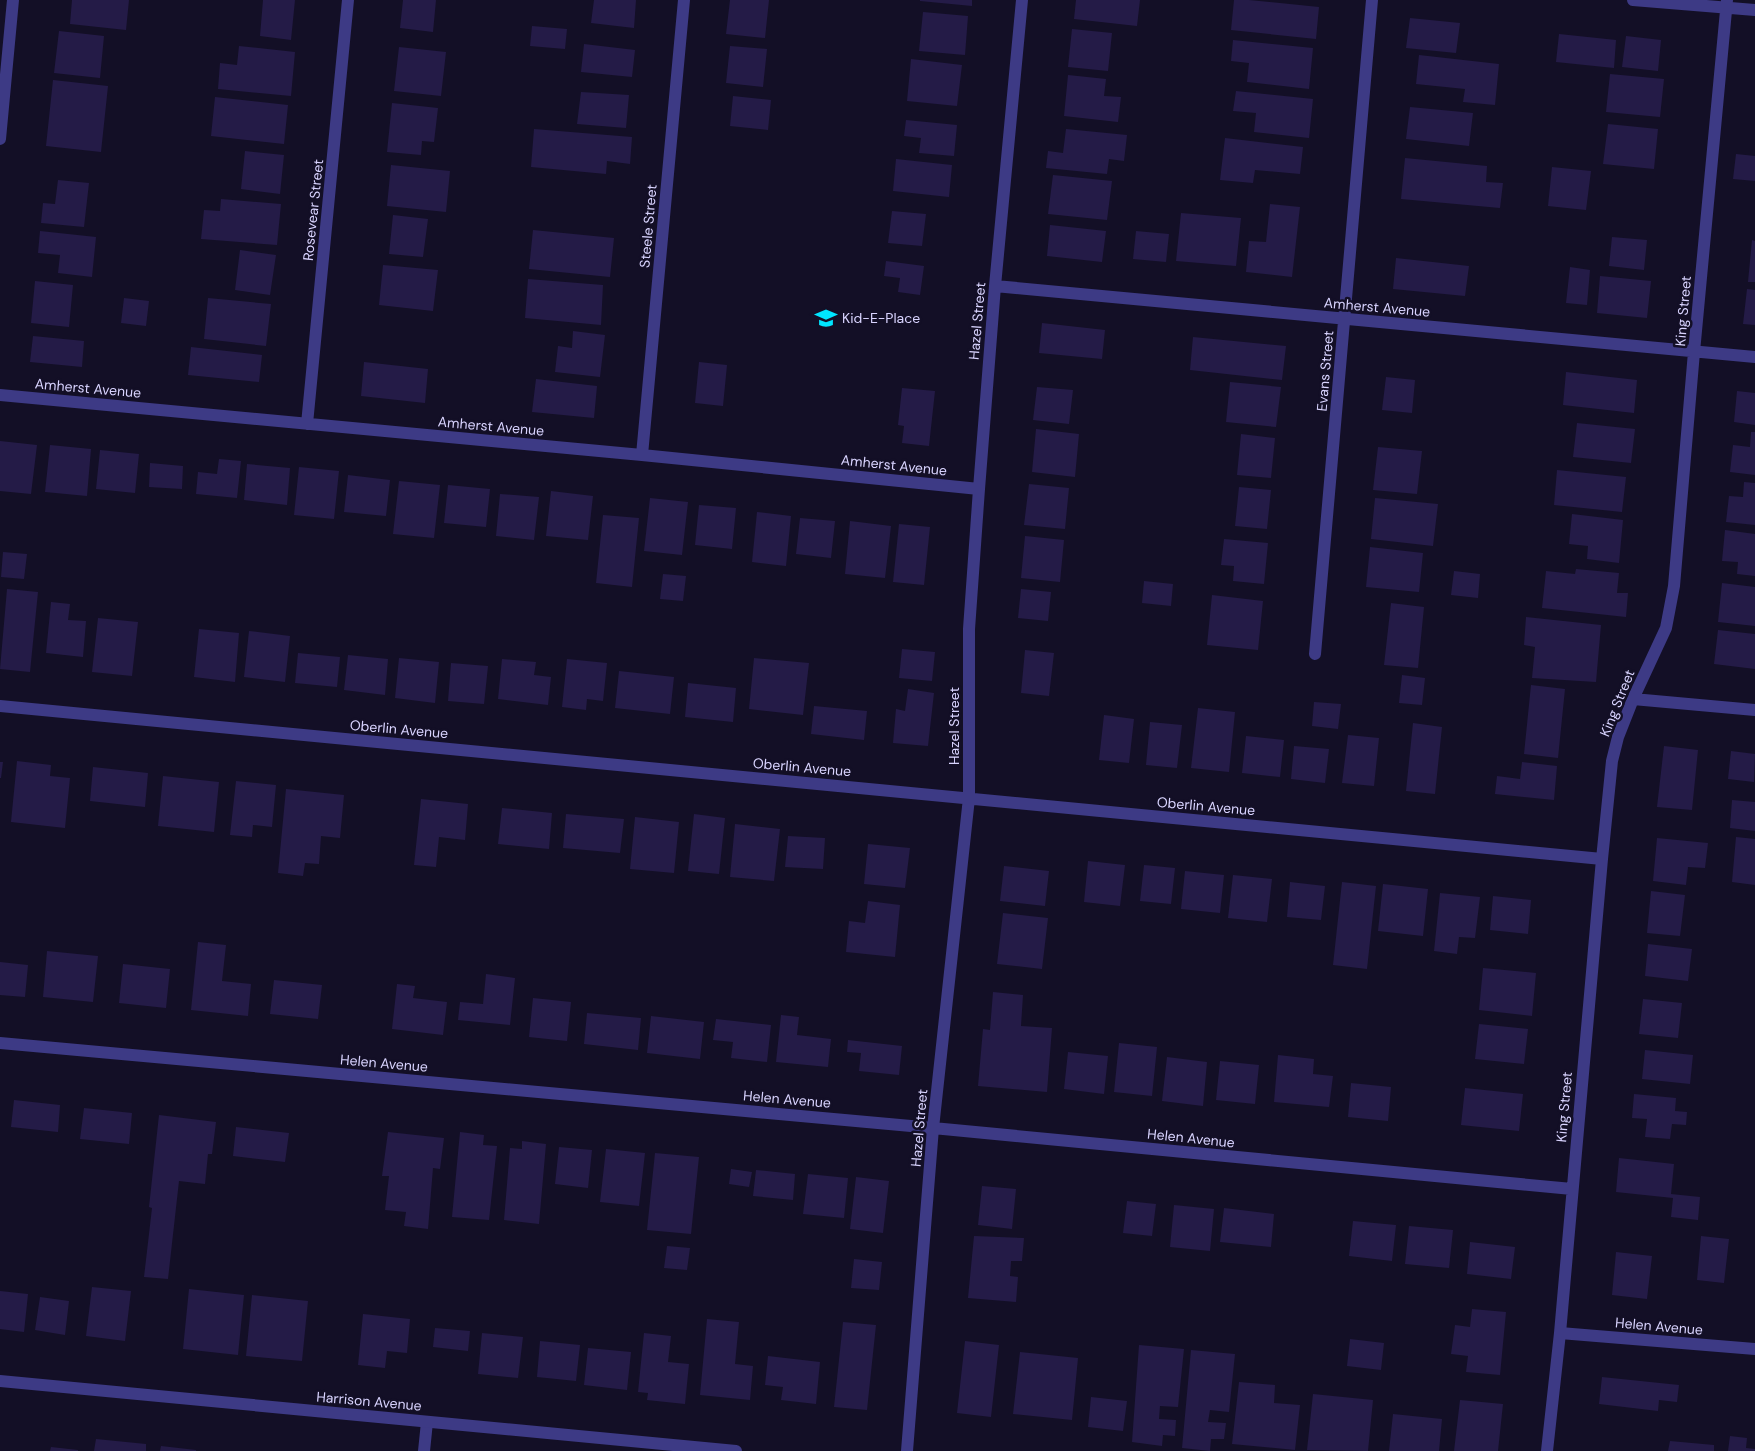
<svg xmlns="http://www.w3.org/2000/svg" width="1755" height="1451" viewBox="0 0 1755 1451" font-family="'DM Sans',sans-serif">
<rect width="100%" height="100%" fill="#130f26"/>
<path fill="#241b47" d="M72 0H129L126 30 70 24Z
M263 0H295L291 40 260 36Z
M403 0H436L433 32 400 28Z
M594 0H636L634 28 591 23Z
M730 0H769L765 38 726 34Z
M920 0H972V6L920 1Z
M1076 0H1140L1137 26 1074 19Z
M1234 0H1249L1319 7 1316 39 1231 30Z
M923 12 968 16 965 55 919 51Z
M1410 18 1460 23 1456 53 1406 48Z
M532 26 567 29 565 49 530 46Z
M1072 29 1112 33 1108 71 1068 67Z
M59 31 104 36 100 78 54 73Z
M1559 34 1616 40 1614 68 1556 62Z
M1626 36 1661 40 1658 71 1622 67Z
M1233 40 1313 48 1309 89 1247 82 1249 63 1231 61Z
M584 44 635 50 632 77 581 72Z
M239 46 295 52 291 96 218 89 220 63 237 65Z
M730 46 767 49 763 87 726 83Z
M399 47 446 52 441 96 394 91Z
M1419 55 1499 64 1495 105 1463 102 1465 89 1416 84Z
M911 59 962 65 957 106 907 101Z
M1610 74 1664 79 1660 117 1606 112Z
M1068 75 1106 79 1104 96 1121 97 1118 122 1064 116Z
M53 80 108 86 101 152 46 146Z
M1236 91 1313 99 1309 138 1254 132 1256 113 1233 111Z
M581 92 629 95 626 128 577 124Z
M733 96 771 100 768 130 730 126Z
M215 97 288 105 284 144 211 136Z
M392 103 438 108 434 142 422 141 421 155 387 152Z
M1410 107 1473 113 1469 146 1406 139Z
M906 120 957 125 954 156 919 153 921 138 904 136Z
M1608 124 1658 129 1654 169 1603 164Z
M534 129 632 137 630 164 607 161 606 174 531 167Z
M1066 129 1127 135 1124 161 1109 159 1107 174 1046 168 1048 151 1063 153Z
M1225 138 1303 147 1300 174 1255 170 1253 183 1220 180Z
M245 151 284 155 280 194 241 189Z
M1736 154 1755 156V181L1733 179Z
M1405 158 1487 166 1486 182 1503 183 1500 208 1401 199Z
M896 159 952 165 949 197 893 191Z
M391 165 450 171 446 212 387 206Z
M1552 167 1591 171 1586 210 1548 206Z
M1053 175 1112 181 1107 220 1048 214Z
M58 180 89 183 84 227 41 223 43 203 55 204Z
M221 199 281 204 277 245 201 239 204 210 220 211Z
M1270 204 1300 207 1292 277 1246 272 1249 241 1266 242Z
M892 211 926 214 922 246 888 243Z
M1181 213 1241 218 1236 266 1176 261Z
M393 215 428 219 423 257 389 254Z
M1050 225 1106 231 1102 262 1047 256Z
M533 230 614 238 610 277 529 269Z
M40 231 96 237 92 277 58 273 60 255 38 253Z
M1136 231 1169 234 1166 262 1133 259Z
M1612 237 1647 240 1644 270 1609 266Z
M1752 240 1755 241V282H1748Z
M240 250 276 255 270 295 235 290Z
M1396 258 1469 266 1465 296 1393 289Z
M886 261 924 266 920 295 898 292 900 278 884 276Z
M383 265 438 270 433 311 379 305Z
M1570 267 1590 270 1587 305 1566 303Z
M1600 276 1651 281 1647 318 1597 313Z
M528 279 603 285 601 325 525 318Z
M35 281 73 285 69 327 31 323Z
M1747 289 1755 290V325L1743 324Z
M124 298 149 301 146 326 121 323Z
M208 298 271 304 266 346 204 339Z
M1042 323 1105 330 1102 359 1039 353Z
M573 331 605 335 600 377 555 372 558 346 572 348Z
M33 336 84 341 82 367 30 362Z
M1193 337 1286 346 1282 380 1190 370Z
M191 347 262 355 259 382 188 375Z
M364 362 428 369 425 403 361 396Z
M699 362 727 365 723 406 695 403Z
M1566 372 1637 380 1634 413 1563 405Z
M1386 377 1415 380 1412 413 1382 410Z
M536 379 597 386 594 418 532 412Z
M1230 382 1281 387 1276 427 1226 422Z
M1037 387 1073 390 1069 424 1033 420Z
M902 388 935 391 929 446 902 443 904 426 898 425Z
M1737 391 1755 393V425L1734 422Z
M1577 423 1635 429 1631 463 1573 457Z
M1036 429 1079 434 1075 477 1032 472Z
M1751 432H1755V475L1730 472 1733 445 1750 447Z
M1241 434 1275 438 1271 478 1237 475Z
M0 441 37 445 31 494 0 491Z
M50 445 91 449 87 496 45 492Z
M1378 447 1422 451 1417 494 1373 490Z
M100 450 139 454 135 493 96 489Z
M219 459 241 461 237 498 196 494 198 472 217 474Z
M150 463 183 466 182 489 149 487Z
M247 464 290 468 287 505 244 500Z
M299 467 339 471 334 519 294 515Z
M1557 470 1626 477 1622 512 1554 505Z
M348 475 390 480 386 516 344 512Z
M399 481 440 485 434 538 393 534Z
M1744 482 1755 483V525L1726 522 1729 496 1743 497Z
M1029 484 1069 488 1065 529 1024 525Z
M448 485 490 489 486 527 444 523Z
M1239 487 1271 490 1267 529 1235 526Z
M551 491 593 496 588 540 546 536Z
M500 494 539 497 534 540 496 536Z
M650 498 688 502 682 555 644 551Z
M1375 498 1438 504 1433 546 1371 539Z
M699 505 736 508 732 549 695 545Z
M757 512 791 516 786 566 752 562Z
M1572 514 1623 520 1619 563 1587 559 1588 546 1569 544Z
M603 515 639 518 632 587 596 583Z
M800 518 835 521 831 558 796 554Z
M850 521 891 526 885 578 845 574Z
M899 524 930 527 924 585 893 582Z
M1725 530 1755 534V576L1737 574 1738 562 1722 561Z
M1025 536 1064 540 1060 582 1021 578Z
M1224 539 1268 543 1264 584 1233 581 1234 566 1221 565Z
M1370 547 1423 553 1419 592 1366 587Z
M3 552 27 554 24 579 1 577Z
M1576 569 1619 573 1617 593H1628L1626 617 1542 608 1546 571 1575 574Z
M1454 571 1480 574 1478 598 1451 595Z
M663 574 686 576 683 601 660 599Z
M1144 581 1173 584 1171 606 1142 603Z
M1722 583 1755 587V626L1718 622Z
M7 589 38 592 30 672 0 669Z
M1021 589 1051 592 1048 621 1018 618Z
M1212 595 1263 601 1258 650 1207 645Z
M51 602 70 604 68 620 86 621 83 657 46 653Z
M1391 603 1424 607 1418 668 1384 665Z
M1526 617 1601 625 1596 682 1532 678 1535 647 1524 645Z
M98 618 138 622 132 676 92 672Z
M199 629 239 633 235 682 194 677Z
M1718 630 1755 634V669L1714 664Z
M249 631 290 636 285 682 244 677Z
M902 649 935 652 932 681 899 678Z
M1025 650 1054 653 1049 696 1021 693Z
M298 653 340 657 337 687 295 683Z
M348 655 388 659 385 695 344 690Z
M399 658 439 662 435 703 395 698Z
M754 658 809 663 803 715 749 709Z
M502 659 536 662 534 675 551 677 548 705 498 699Z
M567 659 607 663 603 701 587 699 586 710 562 707Z
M451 663 488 666 484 704 448 701Z
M619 671 674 677 670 714 615 708Z
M1402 675 1425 678 1422 705 1399 703Z
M688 683 736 688 733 722 685 717Z
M1531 685 1565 689 1558 758 1524 754Z
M908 689 934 693 928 746 893 743 896 709 905 711Z
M1314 702 1341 704 1338 729 1312 726Z
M814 706 867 711 864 740 811 734Z
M1198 708 1235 712 1229 772 1191 768Z
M1104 715 1134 719 1129 763 1099 760Z
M1150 722 1182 725 1177 768 1146 765Z
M1413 723 1442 727 1435 794 1406 791Z
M1348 735 1379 738 1374 786 1342 783Z
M1246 736 1284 740 1280 777 1242 773Z
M1294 746 1329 749 1325 783 1291 779Z
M1664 746 1698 750 1692 810 1657 807Z
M1731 751 1755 754 1754 782 1728 779Z
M17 761 51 765 50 776 70 778 65 828 11 822Z
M0 762H3L1 778H0Z
M1522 762 1557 766 1554 800 1495 794 1497 776 1520 779Z
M93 767 148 773 145 807 90 801Z
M163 776 219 782 214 832 158 826Z
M236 781 276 785 272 827 253 825 252 837 230 835Z
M286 789 344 795 340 838 321 836 319 864 305 863 303 876 278 873Z
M421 799 468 804 465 840 439 837 436 867 414 865Z
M1732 800 1755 802V831L1730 828Z
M502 808 552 813 549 849 498 844Z
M566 814 624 819 620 853 563 848Z
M694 814 725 818 719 874 688 871Z
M635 817 679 822 674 873 630 869Z
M735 824 780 829 774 881 730 877Z
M788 836 825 838 823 869 785 867Z
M1736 837 1755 839V885L1732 882Z
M1657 838 1708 843 1705 868 1688 867 1686 885 1653 881Z
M868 844 910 848 905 888 864 884Z
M1088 861 1125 865 1120 906 1084 902Z
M1144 865 1175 868 1171 904 1140 901Z
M1004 866 1049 871 1045 906 1000 901Z
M1185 871 1224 875 1220 913 1181 909Z
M1233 875 1272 879 1267 922 1228 918Z
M1290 882 1325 886 1321 920 1287 917Z
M1342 882 1376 886 1367 969 1333 965Z
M1383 884 1428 889 1423 936 1378 931Z
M1651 891 1685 895 1680 936 1647 933Z
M1440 893 1480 897 1475 938 1459 937 1457 954 1434 951Z
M1493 896 1531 900 1528 934 1490 930Z
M868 901 900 905 895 957 846 952 849 921 865 923Z
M1003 913 1048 918 1042 969 997 964Z
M198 942 226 945 222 981 251 984 248 1016 191 1010Z
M1648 944 1692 949 1688 981 1645 976Z
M47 951 98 956 93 1002 43 997Z
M0 962 28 965 25 997 0 995Z
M123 964 170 969 166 1008 119 1003Z
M1483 968 1536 973 1532 1016 1479 1010Z
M486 974 515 978 510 1025 458 1020 460 1002 483 1004Z
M274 980 322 985 318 1019 270 1014Z
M397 984 415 986 413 998 447 1002 443 1035 392 1029Z
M993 992 1023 995 1021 1026 1052 1028 1047 1092 978 1086 983 1029 990 1030Z
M533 998 571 1002 567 1041 529 1037Z
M1643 999 1682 1003 1678 1038 1639 1034Z
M587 1013 641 1018 638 1050 584 1044Z
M781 1015 799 1017 797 1035 831 1039 828 1067 776 1062Z
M651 1016 704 1022 700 1059 647 1053Z
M716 1019 771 1025 767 1062 731 1058 733 1042 713 1040Z
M1479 1024 1528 1029 1524 1064 1475 1059Z
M848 1040 902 1046 899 1075 859 1071 861 1053 847 1052Z
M1119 1043 1157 1047 1152 1096 1114 1092Z
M1645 1050 1693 1055 1690 1084 1642 1079Z
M1068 1052 1108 1056 1104 1094 1064 1089Z
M1278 1055 1314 1059 1313 1074 1333 1076 1329 1107 1274 1102Z
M1167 1057 1207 1062 1203 1106 1162 1101Z
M1220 1061 1259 1065 1255 1104 1216 1100Z
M1351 1083 1391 1087 1388 1121 1348 1117Z
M1465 1088 1523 1094 1519 1131 1461 1125Z
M1634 1094 1676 1098 1675 1111 1687 1112 1686 1125 1672 1124 1670 1139 1645 1137 1647 1119 1632 1118Z
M14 1100 60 1105 58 1132 11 1127Z
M84 1108 132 1113 129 1144 80 1139Z
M159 1115 216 1122 212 1154H208L205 1184 179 1181 168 1279 144 1277 152 1208 149 1207Z
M236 1127 289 1133 285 1162 233 1156Z
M388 1132 444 1138 440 1169 433 1168 428 1229 404 1226 406 1212 385 1210 389 1176H382Z
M460 1132 484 1135 483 1145 497 1146 489 1220 452 1217Z
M522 1141 546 1144 539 1224 504 1220 510 1148 522 1149Z
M559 1147 592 1150 588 1188 555 1184Z
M606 1149 645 1153 639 1206 600 1202Z
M655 1153 699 1157 691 1234 647 1230Z
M1619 1158 1674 1164 1671 1194 1700 1197 1698 1220 1671 1217 1673 1198 1616 1192Z
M731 1169 752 1172 749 1187 729 1184Z
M756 1170 795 1174 793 1200 753 1196Z
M808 1174 848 1178 844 1218 803 1214Z
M856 1177 889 1181 883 1233 850 1229Z
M982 1186 1016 1189 1012 1229 978 1225Z
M1127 1201 1156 1204 1152 1236 1123 1233Z
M1174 1205 1214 1209 1210 1251 1170 1247Z
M1224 1208 1274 1214 1271 1247 1220 1242Z
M1353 1221 1396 1225 1392 1261 1349 1256Z
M1409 1226 1453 1230 1449 1268 1405 1264Z
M974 1236 1024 1238 1022 1261H1011L1010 1276 1018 1277 1016 1302 968 1298Z
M1701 1236 1729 1239 1724 1283 1697 1280Z
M1470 1242 1515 1247 1511 1279 1467 1274Z
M667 1246 690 1248 687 1270 664 1268Z
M1616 1252 1652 1256 1647 1299 1612 1295Z
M854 1259 882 1262 879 1290 851 1288Z
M92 1287 131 1291 125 1341 86 1336Z
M189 1289 244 1295 238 1355 183 1349Z
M0 1291 28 1294 24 1332 0 1329Z
M252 1295 308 1301 302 1361 246 1356Z
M40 1297 69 1301 65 1335 35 1330Z
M1472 1309 1506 1312 1500 1375 1466 1372 1468 1356 1451 1354 1455 1325 1470 1327Z
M363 1314 410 1319 407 1353 387 1351 385 1368 358 1365Z
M707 1319 739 1322 735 1364 753 1366 750 1400 700 1395Z
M843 1322 876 1325 867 1410 834 1407Z
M435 1328 470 1331 468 1351 433 1347Z
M482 1333 523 1337 518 1378 478 1374Z
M644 1333 671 1336 668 1362 689 1364 685 1404 647 1400 648 1393 638 1392Z
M1350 1339 1384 1343 1381 1370 1347 1366Z
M540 1341 580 1345 576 1381 537 1377Z
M965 1341 999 1345 991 1417 957 1413Z
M1139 1345 1184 1349 1178 1407 1160 1406 1159 1419 1176 1420 1175 1436 1163 1435 1162 1446 1132 1442Z
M588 1348 631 1352 627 1390 584 1385Z
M1191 1350 1235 1354 1229 1412 1210 1410 1208 1422 1226 1423 1224 1439H1211L1210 1451 1182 1448Z
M1020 1352 1078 1358 1072 1420 1013 1414Z
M768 1356 820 1362 816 1404 781 1400 783 1387 765 1385Z
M1602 1377 1679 1385 1677 1402 1659 1400 1658 1411 1599 1404Z
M1239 1382 1275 1385 1274 1403 1300 1405 1295 1450 1232 1444Z
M1313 1394 1373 1400 1368 1451 1307 1450Z
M1091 1397 1127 1401 1123 1431 1088 1427Z
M1460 1400 1503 1404 1498 1451H1454Z
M1393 1414 1442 1419 1439 1451H1389Z
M1730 1436 1747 1438 1746 1448 1755 1449V1451H1728Z
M96 1439 146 1444V1451H94Z
M1670 1441 1714 1445V1451H1668Z
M161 1446 196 1450V1451H160Z
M51 1447 78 1450V1451H50Z"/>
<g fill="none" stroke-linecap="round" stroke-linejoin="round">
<path stroke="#3d3a85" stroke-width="12" d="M424 1451 427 1422"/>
<path stroke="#3d3a85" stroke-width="12" d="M1633 0 1755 10
M0 139 13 0
M995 286 1755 357
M0 395 642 455 979 489
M307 424 348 0
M642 455 684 0
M1315 654 1372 0
M1633 699 1755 710
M0 706 1602 859
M0 1043 933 1128 1572 1189
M1560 1333 1755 1349
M0 1381 736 1451
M907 1451 933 1128 969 798V629L979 489 995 286 1022 0
M1547 1451 1560 1333 1602 859 1612 761 1618 737 1633 699 1666 628 1674 586 1694 352 1727 0"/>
</g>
<defs>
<g id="school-bare" transform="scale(1.725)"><path d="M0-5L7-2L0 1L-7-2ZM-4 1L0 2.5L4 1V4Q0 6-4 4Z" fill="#00e5ff" stroke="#130f26" stroke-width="2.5" paint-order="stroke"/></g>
</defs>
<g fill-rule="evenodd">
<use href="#school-bare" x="826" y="318"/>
</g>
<g text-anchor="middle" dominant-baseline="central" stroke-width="5" stroke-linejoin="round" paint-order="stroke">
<g font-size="14" fill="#d9d4ff" stroke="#130f26">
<text transform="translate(313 210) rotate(-84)">Rosevear Street</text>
<text transform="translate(648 226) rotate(-85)">Steele Street</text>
<text transform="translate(1377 307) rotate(5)">Amherst Avenue</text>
<text transform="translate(1683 311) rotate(-85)">King Street</text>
<text transform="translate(977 321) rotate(-85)">Hazel Street</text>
<text transform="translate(1325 371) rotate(-85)">Evans Street</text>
<text transform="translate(88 388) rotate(5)">Amherst Avenue</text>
<text transform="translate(491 426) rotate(5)">Amherst Avenue</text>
<text transform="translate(894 465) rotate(6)">Amherst Avenue</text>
<text transform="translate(1617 703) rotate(-68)">King Street</text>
<text transform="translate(954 726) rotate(-90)">Hazel Street</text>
<text transform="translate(399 729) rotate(5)">Oberlin Avenue</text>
<text transform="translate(802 767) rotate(5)">Oberlin Avenue</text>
<text transform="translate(1206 806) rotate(5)">Oberlin Avenue</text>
<text transform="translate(384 1063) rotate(5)">Helen Avenue</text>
<text transform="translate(787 1099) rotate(5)">Helen Avenue</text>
<text transform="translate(1564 1107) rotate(-85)">King Street</text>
<text transform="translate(919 1128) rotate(-85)">Hazel Street</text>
<text transform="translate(1191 1138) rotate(6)">Helen Avenue</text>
<text transform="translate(1659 1326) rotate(5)">Helen Avenue</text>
<text transform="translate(369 1401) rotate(5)">Harrison Avenue</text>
</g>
<g font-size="14" fill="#d9d4ff" stroke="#130f26" text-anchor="start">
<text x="842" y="318">Kid-E-Place</text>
</g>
</g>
</svg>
